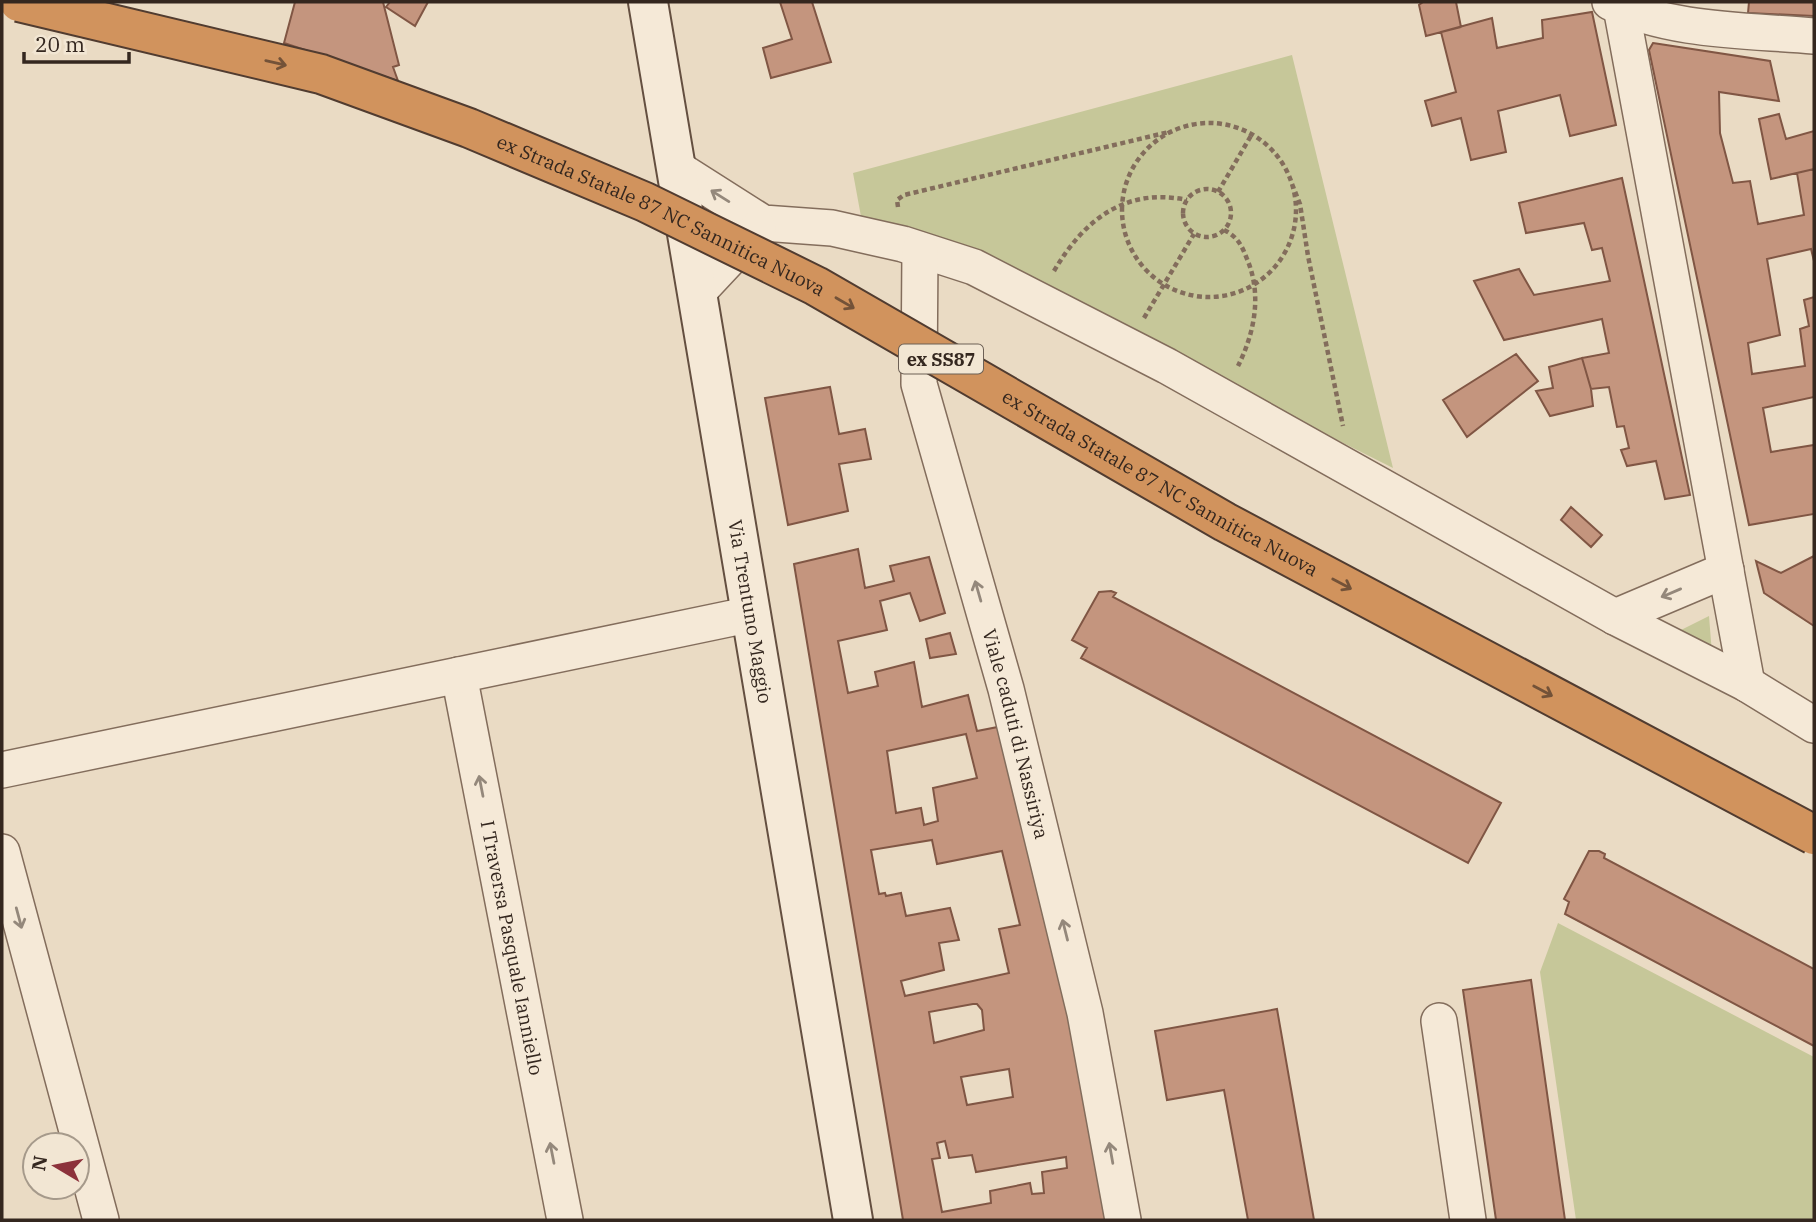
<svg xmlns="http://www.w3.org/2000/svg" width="1816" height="1222" viewBox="0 0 1816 1222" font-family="'IBM Plex Serif',serif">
<rect width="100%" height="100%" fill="#eadbc4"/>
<path fill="#c6c799" d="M1292 55 1393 468 967 254 862 222 853 173Z
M1709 616 1713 666 1663 639Z
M1558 923 1814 1057V1220H1576L1540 972Z"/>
<path fill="#c4957e" stroke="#805644" stroke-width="2" fill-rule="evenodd" d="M295 2H383L399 65 393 67 398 81 284 43Z
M390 2H428L415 26 386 7Z
M780 2H812L831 62 771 78 763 48 792 39Z
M1423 2H1456L1461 27 1426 36 1419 5Z
M1749 2H1814V16L1748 13Z
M1592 12 1616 125 1570 136 1560 95 1498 111 1506 152 1471 160 1461 118 1432 126 1425 101 1456 92 1441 32 1492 18 1497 48 1543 38 1542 20Z
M1653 43 1770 61 1779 101 1719 92 1720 133 1733 183 1750 181 1758 224 1804 215 1797 173 1814 169V261L1811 249 1767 259 1780 335 1748 343 1752 374 1805 366 1800 329 1809 326 1804 300 1814 297V397L1763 408 1771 452 1814 445V514L1749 525 1649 50Z
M1779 114 1786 139 1814 131V169L1771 179 1759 119Z
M1622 178 1690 495 1665 499 1656 461 1627 466 1621 450 1629 448 1624 426 1617 427 1609 387 1591 389 1582 358 1609 353 1602 319 1504 340 1474 281 1519 269 1534 295 1610 281 1602 248 1592 250 1584 223 1526 233 1519 203Z
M1516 354 1538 381 1467 437 1443 400Z
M1582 358 1591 389 1593 406 1550 416 1536 391 1553 388 1549 367Z
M830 387 839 434 865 429 871 459 839 464 848 511 788 525 765 398Z
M1571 507 1602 535 1591 547 1561 520Z
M858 549 865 588 894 581 890 566 929 557 945 613 920 621 910 593 880 601 887 630 838 641 848 693 878 686 875 672 914 662 922 707 968 695 977 731 1008 725 1112 1220H903L794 564ZM966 734 977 778 933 788 938 821 924 825 921 808 896 813 887 751ZM932 840 937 864 1002 851 1020 925 999 929 1009 973 905 996 901 981 944 970 939 943 959 940 950 908 906 916 901 893 886 896 885 893 879 894 871 850ZM973 1004H977L982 1010 984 1030 934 1043 929 1012ZM1009 1069 1013 1097 967 1105 961 1077ZM945 1141 949 1158 972 1155 976 1172 1066 1157 1067 1168 1042 1172 1044 1193 1032 1194 1030 1183 990 1191 991 1203 942 1212 932 1159 940 1158 937 1143Z
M1814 556V626L1764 593 1756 561 1781 573Z
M1111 591 1116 593 1113 597 1501 803 1468 863 1081 658 1087 648 1072 640 1099 592Z
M950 633 956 654 930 658 926 639Z
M1589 851H1599L1605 854 1604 858 1814 969V1046L1565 914 1569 902 1564 899Z
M1531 980 1565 1220H1496L1463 990Z
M1277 1009 1314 1220H1248L1224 1090 1167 1100 1155 1031Z"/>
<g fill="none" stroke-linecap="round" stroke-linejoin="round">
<g stroke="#836d5c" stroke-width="38">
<g id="street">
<path d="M1610 2C1671 32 1747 30 1814 36"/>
<path d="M1621 7 1747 684"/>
<path d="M678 169 763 223 832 228 903 244 974 267 1167 366 1615 617 1747 684 1814 725"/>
<path id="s1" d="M920 250 919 384 1006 689 1085 1013 1123 1220"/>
<path d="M699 291 758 228"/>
<path d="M1615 617 1726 570"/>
<path id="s2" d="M459 675 565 1220"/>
<path d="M2 770 752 614"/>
<path d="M2 852 101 1220"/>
<path d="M1439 1021 1468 1220"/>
</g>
</g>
<g stroke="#644f40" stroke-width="42">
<g id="secondary">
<path id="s3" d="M648 2 853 1220"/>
</g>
</g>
<path stroke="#836d5c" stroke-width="4.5" stroke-dasharray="5 3.5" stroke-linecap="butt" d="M1122 210a87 87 0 1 1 174 0a87 87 0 1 1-174 0Z
M1292 184 1300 204 1308 256 1343 426
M1183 213a24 24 0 1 1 48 0a24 24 0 1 1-48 0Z
M1218 192 1252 134
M898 207 897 200 904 195 1169 132
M1224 230C1238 237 1242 246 1247 259 1262 294 1255 332 1238 366
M1054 271C1084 220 1125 187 1187 200
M1144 318 1194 234"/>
<use href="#street" stroke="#f5e9d7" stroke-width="35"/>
<use href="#secondary" stroke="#f5e9d7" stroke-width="38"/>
<g stroke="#513c30" stroke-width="42" stroke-linecap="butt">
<g id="highway-bridge">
<path id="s4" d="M19 2 321 74 469 128 645 202 816 286 1225 522 1814 835"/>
</g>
</g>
<use href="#highway-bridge" stroke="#d1935d" stroke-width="38"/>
</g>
<defs><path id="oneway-shaft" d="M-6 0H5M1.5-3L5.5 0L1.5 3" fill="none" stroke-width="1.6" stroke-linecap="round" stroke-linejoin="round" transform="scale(1.75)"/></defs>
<g stroke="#735238">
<use href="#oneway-shaft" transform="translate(276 63) rotate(13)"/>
<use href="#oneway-shaft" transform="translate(845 303) rotate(30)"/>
<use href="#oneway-shaft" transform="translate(1342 584) rotate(28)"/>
<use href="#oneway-shaft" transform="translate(1543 691) rotate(28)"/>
</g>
<g stroke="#94887b">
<use href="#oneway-shaft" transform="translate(720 196) rotate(-148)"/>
<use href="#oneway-shaft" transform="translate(978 591) rotate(-106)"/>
<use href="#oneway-shaft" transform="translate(1671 593) rotate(157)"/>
<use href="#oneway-shaft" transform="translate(481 786) rotate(-101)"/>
<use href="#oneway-shaft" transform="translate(19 918) rotate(75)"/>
<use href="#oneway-shaft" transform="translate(1065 930) rotate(-104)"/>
<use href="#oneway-shaft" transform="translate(552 1153) rotate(-101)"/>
<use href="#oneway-shaft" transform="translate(1111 1153) rotate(-100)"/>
</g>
<g text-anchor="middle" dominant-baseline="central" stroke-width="7" stroke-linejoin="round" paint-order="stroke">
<rect fill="#f2e6d3" stroke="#6d6055" stroke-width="2" x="899" y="344.5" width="84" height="29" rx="5"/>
<g font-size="18" font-weight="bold" fill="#34271f">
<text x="941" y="359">ex SS87</text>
</g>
<g font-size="19" fill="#34271f" stroke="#f2e6d3">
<text stroke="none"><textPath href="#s4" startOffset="679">ex Strada Statale 87 NC Sannitica Nuova</textPath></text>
<text stroke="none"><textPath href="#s4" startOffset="1246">ex Strada Statale 87 NC Sannitica Nuova</textPath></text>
<text stroke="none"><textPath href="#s3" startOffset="618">Via Trentuno Maggio</textPath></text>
<text stroke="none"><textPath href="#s1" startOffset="497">Viale caduti di Nassiriya</textPath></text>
<text stroke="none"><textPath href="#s2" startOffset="278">I Traversa Pasquale Ianniello</textPath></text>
</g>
</g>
<rect width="1816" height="1222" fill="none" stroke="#34271f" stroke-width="7"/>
<g transform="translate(56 1166) rotate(280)"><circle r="33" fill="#f2e6d3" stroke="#a69a8b" stroke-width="2"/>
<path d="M0-5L12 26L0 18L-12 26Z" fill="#8c323b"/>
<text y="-10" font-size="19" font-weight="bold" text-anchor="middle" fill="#34271f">N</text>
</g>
<path d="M24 52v10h105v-10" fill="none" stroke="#34271f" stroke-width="3.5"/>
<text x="35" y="52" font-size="21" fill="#34271f" stroke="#f2e6d3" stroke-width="5" paint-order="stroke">20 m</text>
</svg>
